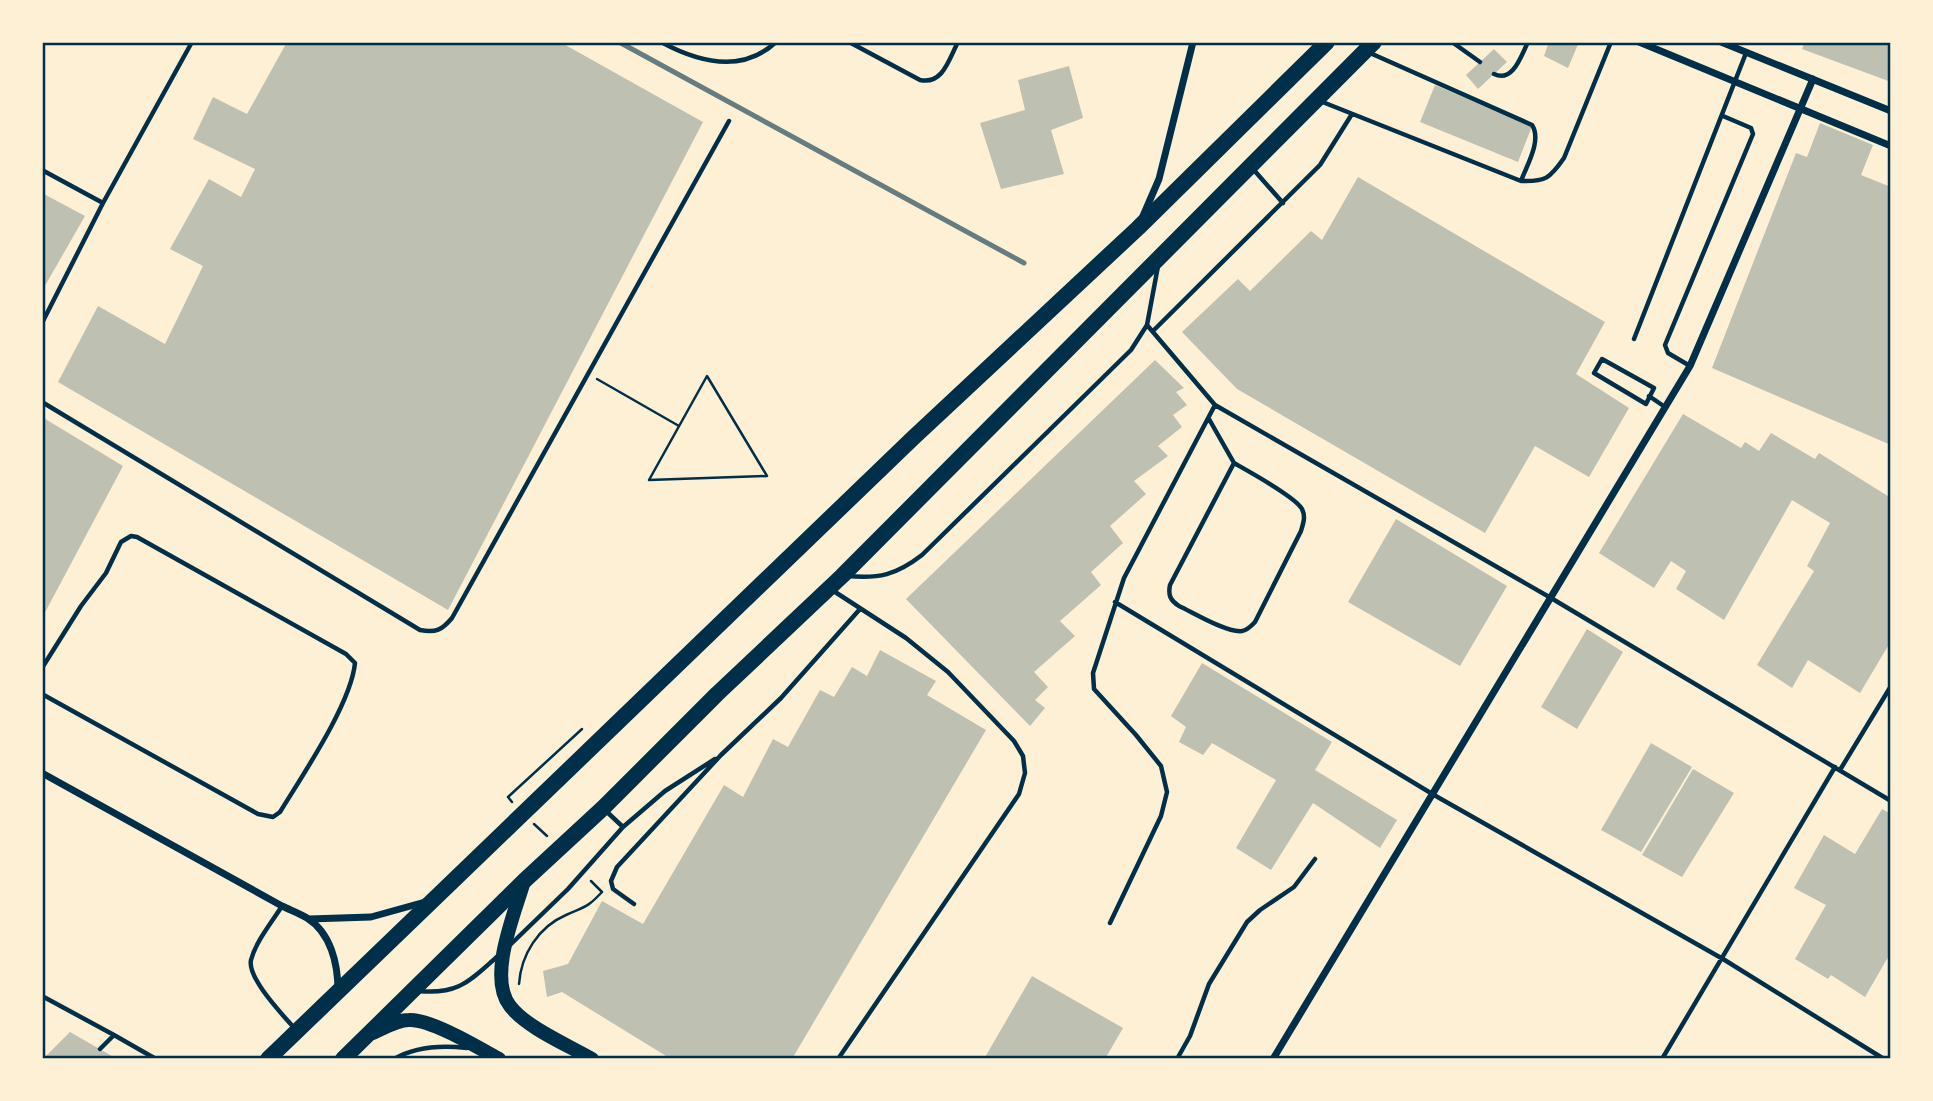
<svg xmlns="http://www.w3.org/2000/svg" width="1933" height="1101" viewBox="0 0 1933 1101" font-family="'Alegreya Sans',sans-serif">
<rect width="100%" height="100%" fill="#fdf0d5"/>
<path fill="#bec0b2" d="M287 42H560L703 122 448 610 58 382 98 306 165 344 203 266 170 249 209 179 241 197 255 169 193 139 213 97 247 114Z
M1549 42H1579L1568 68 1544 56Z
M1805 42H1891V82L1802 49Z
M1494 49 1507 62 1478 89 1466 75Z
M1069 66 1083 118 1051 130 1064 174 1001 189 980 123 1025 110 1018 80Z
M1435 85 1532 126 1518 162 1420 122Z
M1820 123 1873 145 1861 175 1891 187V445L1712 368 1796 153 1807 157Z
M1358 177 1605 322 1576 374 1629 408 1589 477 1535 446 1485 533 1237 389 1182 332 1238 279 1250 291 1311 231 1322 240Z
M42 193 85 216 42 291Z
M1155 360 1184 388 1176 392 1187 405 1173 415 1182 427 1158 446 1168 456 1134 481 1146 494 1110 526 1123 543 1091 572 1101 585 1060 621 1075 636 1034 672 1048 687 1035 700 1045 708 1030 726 906 599Z
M1683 414 1741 448 1745 442 1759 451 1771 433 1815 459 1819 453 1891 498V641L1860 693 1808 660 1792 688 1757 665 1814 571 1807 566 1830 523 1792 500 1724 620 1676 589 1686 571 1671 561 1654 588 1599 553Z
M42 417 123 466 42 618Z
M1396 519 1507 586 1460 666 1348 602Z
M1587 629 1623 652 1577 729 1541 707Z
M880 650 936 681 927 695 986 730 792 1059H671L562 992 547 997 543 971 568 964 602 901 643 924 724 785 743 797 773 739 788 747 820 690 834 697 852 667 867 676Z
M1202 663 1332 742 1315 770 1397 820 1380 848 1313 803 1271 870 1236 848 1276 780 1212 743 1203 755 1179 742 1186 727 1171 716Z
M1651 743 1692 767 1641 852 1601 830Z
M1693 769 1734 793 1682 877 1642 855Z
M1882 809 1891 814V952L1865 997 1831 975 1828 979 1795 959 1826 905 1794 888 1824 835 1855 854Z
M1032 976 1123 1028 1105 1059H984Z
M70 1032 117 1059H50L45 1057Z"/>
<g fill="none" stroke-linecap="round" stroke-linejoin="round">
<path stroke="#003049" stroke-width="2.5" d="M707 376 767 476 649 480Z
M597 379 679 426
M512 802 508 797 582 729
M534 824 547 836
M519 984C521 955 538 927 566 915 585 906 586 909 602 892L591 881"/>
<path stroke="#003049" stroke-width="4.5" d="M661 42C698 62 742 74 776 42
M849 42 920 80C943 85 949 59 958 42
M1452 42 1480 62
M1370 53 1532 125C1542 140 1527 165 1521 181
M1494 74C1513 83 1521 56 1528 42
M1320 101 1521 181C1546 182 1550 178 1564 158L1611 42
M1253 169 1283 203
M42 170 103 203
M42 323 103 203 192 42
M1147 325 1215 405 1551 598 1891 801
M1153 331 1320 165 1352 114
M1634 339 1746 53
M1602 359 1654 388 1646 404 1594 373Z
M1690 366 1668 353 1665 345 1753 134 1751 128 1723 116
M1649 396 1665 407
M42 402 420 630C436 633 442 630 452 618L729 121
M1209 419 1234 463 1170 585C1168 595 1170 600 1179 606 1194 613 1227 633 1242 631 1248 630 1251 626 1255 622L1301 531C1303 524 1306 517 1302 509 1296 497 1248 471 1234 463
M847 576C879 579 896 575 922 555L1131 350 1147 325 1158 266
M832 590 906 638 948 672 1014 741 1023 756 1025 773 1019 794 838 1059
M1115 602 1434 795 1723 959 1884 1059
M42 668 81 606 106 573 121 542 131 536 137 537 346 654 355 663C351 704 302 776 280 812L273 817 258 814 42 694
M1840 770 1891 686
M606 811 623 827
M634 904 613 889 611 881 617 867 721 755 781 698 860 609
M282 906C272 922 256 941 251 960 247 978 283 1015 295 1029
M1110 923 1161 816 1167 792 1161 766 1136 735 1094 689 1093 673 1124 578 1215 405
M510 945 568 889 623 827 665 791 715 759
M418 991C459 995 469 981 498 956
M42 996 114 1035
M100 1049 114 1035 156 1059
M394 1059C416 1046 442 1045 467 1048
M1177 1059 1190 1036 1209 984 1247 922 1260 910 1294 887 1315 859
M1662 1059 1835 767"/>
<path stroke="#003049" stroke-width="7" d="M1639 42 1891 146
M1721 42 1891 111
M1143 216 1159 179 1193 42
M42 773 282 906C290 910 299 913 307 918 331 933 338 964 338 991
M309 919 371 917 425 902
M1273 1059 1690 366 1813 79"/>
<path stroke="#003049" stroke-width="14" d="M524 881C515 913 487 977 510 1006 527 1028 568 1045 592 1059
M373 1033C384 1028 397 1020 409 1020 431 1019 479 1048 499 1059"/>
<path stroke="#003049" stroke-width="16" d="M268 1059 913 438 1138 228 1327 42
M343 1059 524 881 603 808 717 694 842 576 1374 42"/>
<path stroke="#657d81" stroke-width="5" d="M619 42 1024 263"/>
</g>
<rect width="1933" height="1101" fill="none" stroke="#fdf0d5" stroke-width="88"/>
<rect x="44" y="44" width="1845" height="1013" fill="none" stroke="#003049" stroke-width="2.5"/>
</svg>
